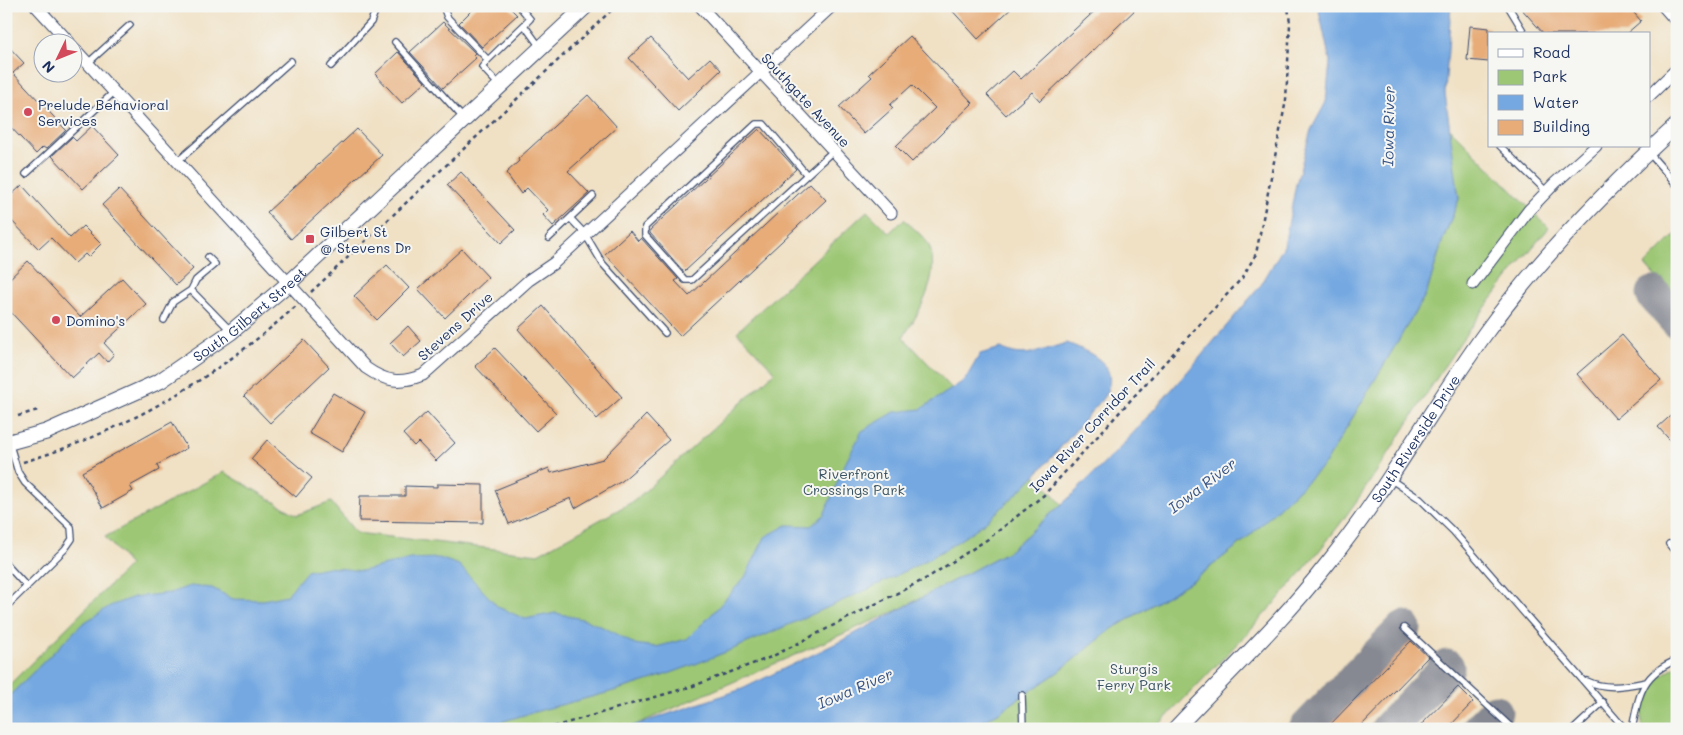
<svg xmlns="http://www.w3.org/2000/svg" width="1683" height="735" viewBox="0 0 1683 735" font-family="Mali,sans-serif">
<rect width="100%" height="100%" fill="#f6f6f2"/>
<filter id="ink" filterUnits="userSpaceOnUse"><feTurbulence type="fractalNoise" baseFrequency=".02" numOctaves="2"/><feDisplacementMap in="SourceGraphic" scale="10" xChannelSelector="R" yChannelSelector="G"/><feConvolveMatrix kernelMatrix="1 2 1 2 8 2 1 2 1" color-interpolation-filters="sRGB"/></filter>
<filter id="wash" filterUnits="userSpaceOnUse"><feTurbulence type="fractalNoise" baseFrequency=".0096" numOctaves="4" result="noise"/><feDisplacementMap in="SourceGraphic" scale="20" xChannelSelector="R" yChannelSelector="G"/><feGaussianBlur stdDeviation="1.12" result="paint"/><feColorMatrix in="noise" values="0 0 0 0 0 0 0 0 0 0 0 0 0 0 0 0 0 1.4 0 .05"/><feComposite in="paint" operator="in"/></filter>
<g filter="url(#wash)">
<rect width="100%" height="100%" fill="#f0e1c5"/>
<path fill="#9dc774" stroke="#5c7b69" d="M1448 126 1549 228C1517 265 1487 304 1459 344 1419 404 1383 466 1340 524 1285 598 1219 662 1155 729H968L998 713 1058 672 1112 629 1195 579 1246 539 1325 464 1427 292 1442 242 1459 199Z
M867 211 889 233 904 219C911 227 927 238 930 248 940 277 919 314 903 337L1062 504 1009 551 902 608 626 729H6V688L130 565 105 537 224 472 297 515 331 502 356 533 538 554 634 501 775 372 737 332Z
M1677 233V301L1645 265Z
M1677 666V729H1643C1637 702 1652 677 1677 666Z"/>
<path fill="#75a8e1" stroke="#486ca0" d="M1318 6H1451L1445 93 1459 199 1442 242 1427 292 1325 464 1246 539 1195 579 1112 629 1058 672 998 713 968 729H624L742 689 841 641 1009 551 1070 497 1119 449 1196 362 1261 285 1284 246 1296 184 1311 130 1326 102 1330 61Z
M1067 343C1087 351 1119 363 1107 391 1103 401 1091 411 1085 419 1057 453 1018 496 984 523 938 559 875 586 822 610 764 636 707 662 647 681 592 699 535 709 481 729H6V699L82 624 110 606 134 597 170 593 190 586 212 588 233 599 263 600 287 595 307 571 328 567 362 571 411 559 439 558 459 565 498 607 525 619 556 613 586 620 609 630 634 644 656 647 687 639 713 613 745 577 765 537 787 525 811 526 824 515 844 466 862 431 895 412 921 409 965 380 980 354 1001 348C1024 361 1043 349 1067 343Z"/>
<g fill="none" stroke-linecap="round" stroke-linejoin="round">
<path stroke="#868892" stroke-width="35" d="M1653 294 1677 321
M1306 729 1404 628
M1388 729 1447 667
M1479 729 1495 712"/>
</g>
<g id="blocks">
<path fill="#e7ac78" d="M476 6H508L517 15 482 47 459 23Z
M948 6H1014L978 39Z
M1100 6H1139L1040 101 1032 92 1006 115 987 95 1013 71 1021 79Z
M1519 6H1628L1641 21 1626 34H1544Z
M443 22 475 53 473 55 476 58 443 88 410 52Z
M1470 26 1489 28V62L1467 60Z
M910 36 973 103 912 162 896 146 935 108 912 85 890 105 893 108 864 134 839 107 872 77 869 74Z
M651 38 688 78 710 58 721 70 678 111 629 58Z
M6 44 24 63 13 73 66 130 46 149 43 147 36 154 6 122Z
M398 52 425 82 402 103 375 74Z
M588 95 617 127 568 171 589 193 553 226 543 215 548 210 527 188 521 194 506 173 519 161 518 159Z
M92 126 119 155 83 189 52 156 72 137 76 141Z
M357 129 382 155 291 239 267 212Z
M759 129 796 169 684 272 650 233V230Z
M461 172 515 230 501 243 447 185Z
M810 183 826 200 680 336 605 254 630 231 638 241 641 238 678 279 675 281 689 296Z
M22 185 70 238 83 226 101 244 88 257 85 254 75 263 51 238 39 249 6 215V200Z
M119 189 193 269 176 285 102 205Z
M462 249 488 277 445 318 418 289Z
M28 261 80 317 122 278 146 304 104 343 114 354 107 362 99 353 72 378 6 307V282Z
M387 265 409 288 377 320 354 296Z
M543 306 622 397 597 419 518 329Z
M408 326 421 341 403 357 390 343Z
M1622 335 1661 380 1616 419 1577 374Z
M304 340 329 367 270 423 244 396Z
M495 348 556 413 536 431 475 366Z
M333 393 365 412 342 452 309 433Z
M1677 410V448L1658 427Z
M427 412 455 443 436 461 418 442 414 446 403 434Z
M646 415 669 440 622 481 575 508 571 498 509 524 495 490 549 468 551 473 603 459Z
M172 422 187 448 157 465 159 470 130 486 133 491 103 508 82 472Z
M267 440 312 478 296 497 251 459Z
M437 484 483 485V523L359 521 360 496H405V486L437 487Z
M1411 641 1428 657 1358 729H1326Z
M1458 687 1473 702 1447 729H1417Z"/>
</g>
</g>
<g filter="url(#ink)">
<use href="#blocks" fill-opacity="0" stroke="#3b4a6d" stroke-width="1"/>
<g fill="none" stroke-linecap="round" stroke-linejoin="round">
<g stroke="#3b4a6d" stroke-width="8">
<path id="service" d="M443 6 447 17 488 60 482 67 499 85
M519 6 530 19 524 25 540 47
M1508 6 1525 34
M395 42 464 119
M488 60 524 25
M88 63 130 25
M331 66 371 22 377 6
M1500 146 1547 192
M1649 153 1677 185
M178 161 291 61
M26 174 114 92
M807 175 764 124H756L645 227V235L685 280H692L833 151
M570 218 585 234 603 264 665 333
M549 238 593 196
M191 290 196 280 215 264 208 257
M164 320 173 302 191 290 230 330
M1390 479 1420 499 1453 531 1625 729
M1669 544 1677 554
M6 564 27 587
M6 607 65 549 72 539 71 527 25 483 18 472 9 442
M1404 628 1513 729
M1587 681C1606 690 1625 686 1646 682
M1022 695 1023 729
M1574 729 1603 702
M1632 729C1639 695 1641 674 1677 660"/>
</g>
<g stroke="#3b4a6d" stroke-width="13">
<path id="minor" d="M36 6 69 42
M700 6 891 213
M1663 6 1677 22
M72 46 366 368C386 382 400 384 423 375L529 280 554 263 832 6
M1649 96 1677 69
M1473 284 1529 210 1555 183 1596 146"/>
</g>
<g stroke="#3b4a6d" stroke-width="17">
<g id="secondary">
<path id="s1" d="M6 443 46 432 160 381 231 332 289 283 586 6"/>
<path id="s2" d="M1175 729C1227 674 1282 622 1328 563 1387 490 1432 407 1487 331 1542 255 1608 188 1677 125"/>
</g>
</g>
<path stroke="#3b4a6d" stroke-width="2.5" stroke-dasharray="4 4" stroke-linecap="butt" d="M311 292 616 6
M18 416 38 410
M23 462C125 432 217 377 296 306
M546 729 693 686 771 657 927 578 988 539 1044 495 1242 278 1256 254 1286 100 1290 24 1288 6"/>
<use href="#service" stroke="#fff" stroke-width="5.5"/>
<use href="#minor" stroke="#fff" stroke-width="11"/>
<use href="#secondary" stroke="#fff" stroke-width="15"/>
</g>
</g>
<g fill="#d1495b" stroke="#f6f6f2" stroke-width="2">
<circle cx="28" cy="112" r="5"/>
<rect x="305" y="234" width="10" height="10" rx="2.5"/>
<circle cx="56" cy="320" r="5"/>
</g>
<g text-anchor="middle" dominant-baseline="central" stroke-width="4" stroke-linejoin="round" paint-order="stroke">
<g font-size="14" fill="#1b2f5e" stroke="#f6f6f2">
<text transform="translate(806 100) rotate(47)">Southgate Avenue</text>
<text stroke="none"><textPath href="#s1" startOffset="278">South Gilbert Street</textPath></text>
<text transform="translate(455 326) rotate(-42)">Stevens Drive</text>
<text transform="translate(1092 425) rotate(-47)">Iowa River Corridor Trail</text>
<text stroke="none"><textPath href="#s2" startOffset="378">South Riverside Drive</textPath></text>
</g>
<g font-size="14" fill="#1b2f5e" stroke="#f6f6f2" text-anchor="start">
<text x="38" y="104">Prelude Behavioral<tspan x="38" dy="16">Services</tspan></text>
<text x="320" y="231">Gilbert St<tspan x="320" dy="16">@ Stevens Dr</tspan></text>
<text x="66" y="320">Domino's</text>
</g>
<g font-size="14" fill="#3c5564" stroke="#f6f6f2">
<text x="854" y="473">Riverfront<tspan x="854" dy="16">Crossings Park</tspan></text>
<text x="1134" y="668">Sturgis<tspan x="1134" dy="16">Ferry Park</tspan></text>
</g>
<g font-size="15" font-style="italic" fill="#365385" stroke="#f6f6f2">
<text transform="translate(1388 126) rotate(-89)">Iowa River</text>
<text transform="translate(1202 485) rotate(-37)">Iowa River</text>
<text transform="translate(855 688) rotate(-23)">Iowa River</text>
</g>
</g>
<rect width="1683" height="735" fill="none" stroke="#f6f6f2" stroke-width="25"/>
<rect x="1488" y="32" width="162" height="115" fill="#f6f6f2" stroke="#9ea6b7"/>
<rect x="1498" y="49" width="25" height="8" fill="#ffffff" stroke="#9ea6b7"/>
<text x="1533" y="58" font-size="15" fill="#1b2f5e">Road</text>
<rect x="1498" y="70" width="25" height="15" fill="#9dc774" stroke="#9ea6b7"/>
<text x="1533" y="82" font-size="15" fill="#1b2f5e">Park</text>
<rect x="1498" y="95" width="25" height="15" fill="#75a8e1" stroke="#9ea6b7"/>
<text x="1533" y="108" font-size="15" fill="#1b2f5e">Water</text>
<rect x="1498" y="120" width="25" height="15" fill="#e7ac78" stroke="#9ea6b7"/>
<text x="1533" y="132" font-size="15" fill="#1b2f5e">Building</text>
<g transform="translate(58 58) rotate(227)"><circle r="24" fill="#f6f6f2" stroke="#9ea6b7"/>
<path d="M0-4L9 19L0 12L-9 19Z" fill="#d1495b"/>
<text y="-8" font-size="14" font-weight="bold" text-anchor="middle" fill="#1b2f5e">N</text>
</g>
</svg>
